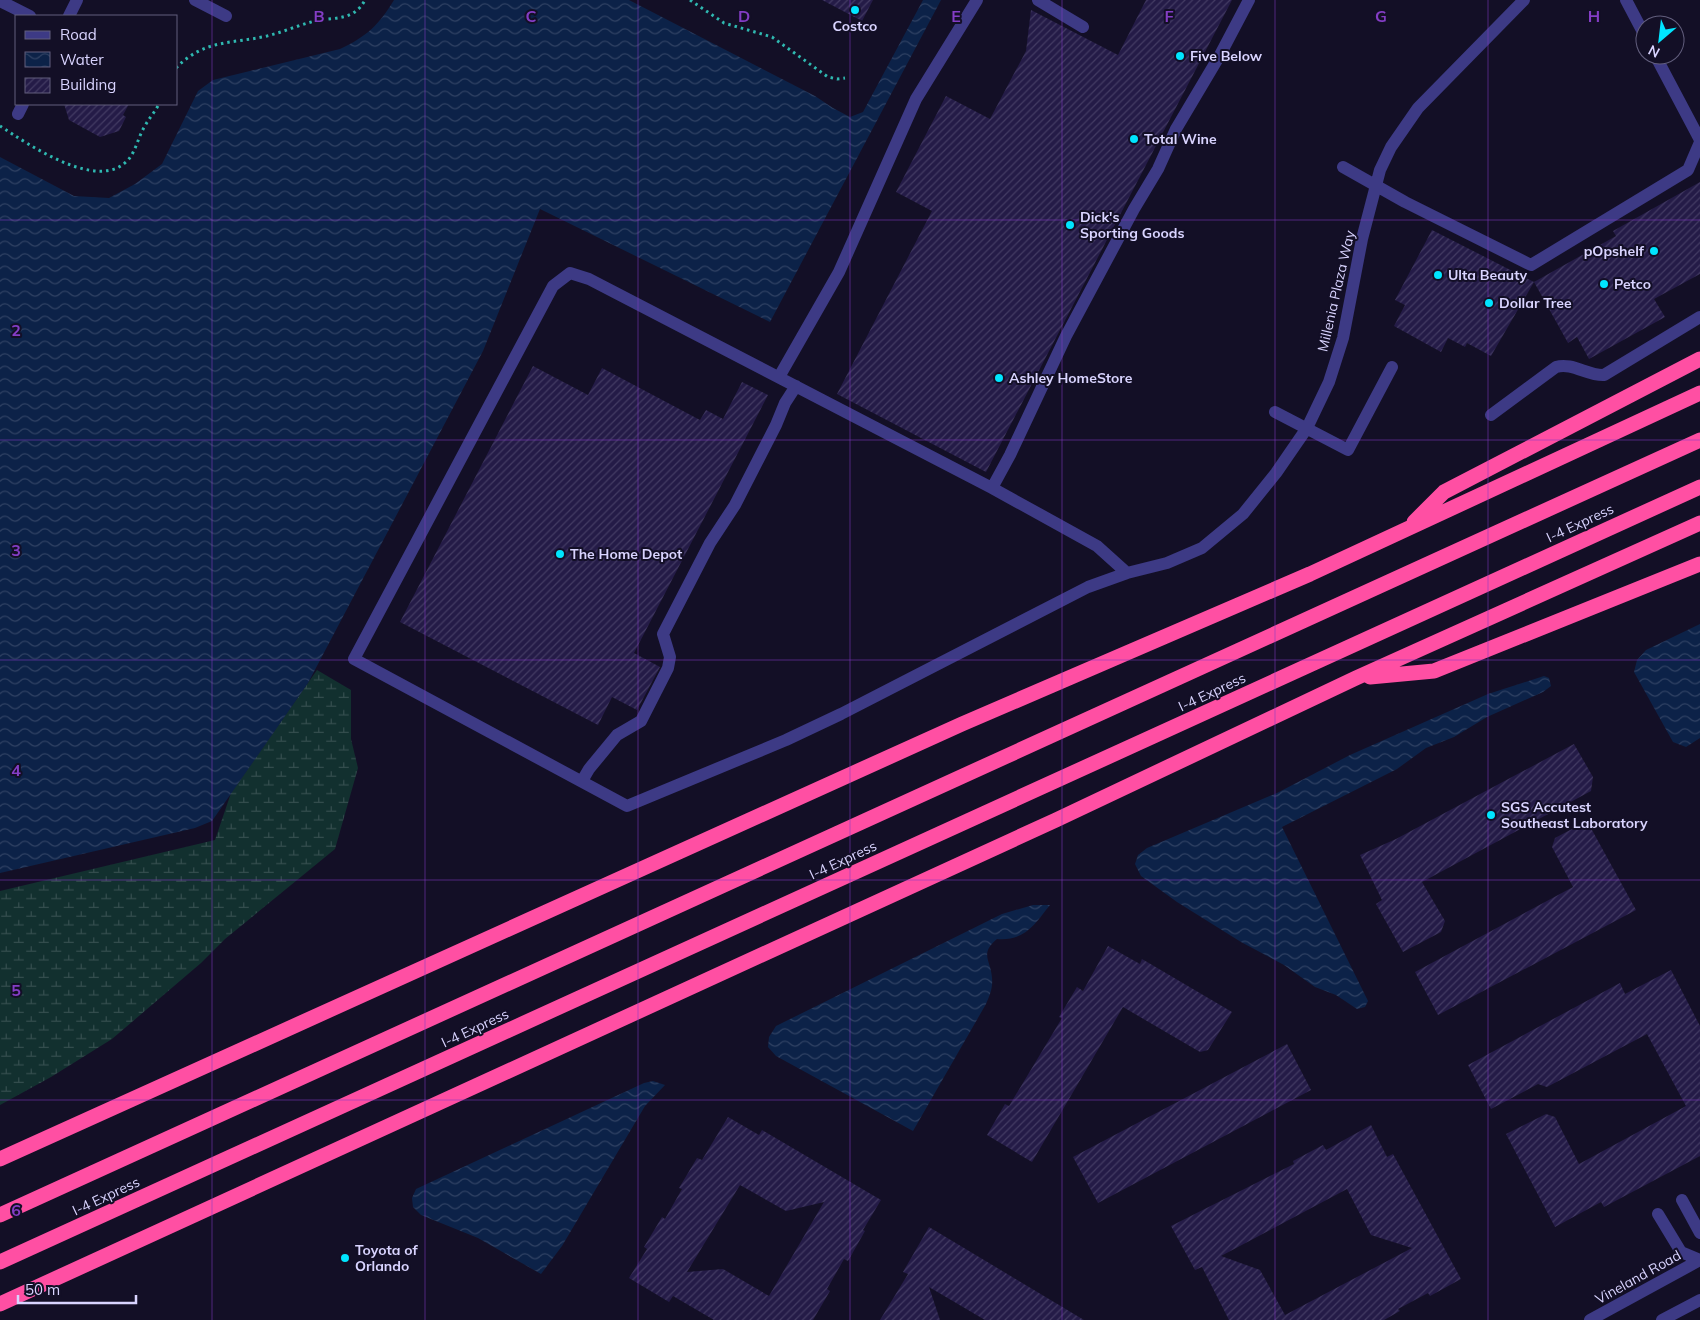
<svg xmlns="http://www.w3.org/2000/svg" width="1700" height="1320" viewBox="0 0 1700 1320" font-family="Mulish,sans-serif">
<defs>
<pattern id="wetland-marsh" width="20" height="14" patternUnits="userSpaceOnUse" patternTransform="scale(1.25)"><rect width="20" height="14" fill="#12302f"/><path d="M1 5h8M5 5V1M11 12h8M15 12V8" fill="none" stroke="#344d4e"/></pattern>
<pattern id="water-waves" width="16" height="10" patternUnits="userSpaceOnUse" patternTransform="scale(1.25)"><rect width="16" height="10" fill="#0c2248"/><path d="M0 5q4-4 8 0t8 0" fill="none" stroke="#2f4163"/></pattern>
<pattern id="building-hatch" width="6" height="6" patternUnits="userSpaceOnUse" patternTransform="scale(1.25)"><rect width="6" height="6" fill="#241b47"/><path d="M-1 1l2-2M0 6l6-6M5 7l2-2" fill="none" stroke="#433b63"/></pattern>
</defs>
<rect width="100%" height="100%" fill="#130f26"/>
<path fill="url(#wetland-marsh)" d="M317 670 351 690V739L358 768 335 849 225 939 201 963 112 1039 51 1077 0 1105V891L215 840 231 793Z"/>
<path fill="url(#water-waves)" d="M394 0H629L815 96 833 108 850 117 863 112 923 0H941L770 322 540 209 483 351 308 683 212 821 195 828 0 873V157L74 196 109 198 135 184 162 164 198 91 213 80 340 49C366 37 379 25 394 0Z
M1700 624V738L1686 747 1673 742 1634 672 1637 660 1646 650Z
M1544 676 1549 678 1551 686 1543 692 1487 717 1454 737 1426 748 1397 769 1282 827 1368 1001 1365 1007 1357 1009 1336 995 1315 987 1284 965 1241 942 1177 902 1141 876 1135 864 1138 855 1147 848 1277 793 1350 755 1488 694Z
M1033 905H1050C1034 925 1025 941 997 939 979 954 991 960 992 978 993 987 990 995 986 1004L913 1131 776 1056 768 1047 769 1037 776 1026 1002 914Z
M653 1081 665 1085 645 1106 562 1246 541 1274 478 1238 421 1215 413 1207 412 1198 416 1189 644 1083Z"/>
<path fill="url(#building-hatch)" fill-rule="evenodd" d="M822 0H873L862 21Z
M1146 0H1232L986 472 837 394 932 211 896 192 946 96 990 119 1026 51 1031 10 1118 55Z
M64 104H129L123 115 126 117 119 131 100 137 69 120Z
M1700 182V274L1654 299 1665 317 1589 359 1577 337 1568 343 1534 282 1616 236 1613 231Z
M1432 230 1534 282 1491 356 1467 343 1465 347 1448 338 1441 352 1394 326 1405 305 1395 300Z
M533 366 588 395 602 368 700 420 706 410 723 419 742 382 768 395 634 653 660 667 637 710 612 697 598 725 400 622Z
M1574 744 1593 777 1591 791 1422 882 1445 921 1441 932 1403 952 1376 904 1382 900 1360 855 1396 839Z
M1587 821 1636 910 1438 1015 1415 972 1573 887 1552 847 1555 838Z
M1108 946 1140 964 1142 959 1232 1012 1208 1050 1200 1052 1123 1007 1032 1162 987 1135 1005 1104 1009 1106 1062 1018 1059 1017 1077 987 1083 991Z
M1671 970 1700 1026V1156L1604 1207 1601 1202 1555 1227 1506 1134 1546 1114 1555 1117 1579 1164 1686 1106 1647 1034 1547 1087 1538 1084 1491 1109 1468 1065 1620 983 1625 994Z
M1287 1044 1311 1090 1098 1203 1073 1157Z
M728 1117 759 1135 762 1130 881 1200 863 1230 865 1231 848 1261 844 1259 827 1289 830 1291 813 1320H714L673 1296 669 1302 629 1278 647 1249 644 1247 662 1217 665 1219 682 1189 679 1188 697 1158 702 1160ZM740 1185 786 1211 824 1202 769 1296 723 1269 687 1272Z
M1371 1125 1387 1157 1393 1154 1461 1279 1430 1296 1428 1293 1398 1309 1400 1311 1384 1320H1229L1202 1267 1195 1270 1171 1226 1294 1164 1293 1161 1323 1145 1326 1150ZM1347 1189 1371 1235 1412 1248 1285 1315 1260 1270 1221 1256Z
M929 1227 1084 1320H985L929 1287 940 1320H880L908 1274 903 1272Z"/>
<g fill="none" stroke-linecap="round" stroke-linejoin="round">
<path stroke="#2fb8b0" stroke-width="3" stroke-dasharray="2.5 4" stroke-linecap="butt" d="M690 0 724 23 772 37 828 77 837 79 845 78
M176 68C204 39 232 44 267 36 283 32 299 25 315 21 335 17 354 21 365 0
M0 126C28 144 98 193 128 160 136 151 138 137 145 126 149 118 155 112 159 104"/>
<path stroke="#3d3a85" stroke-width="12" d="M195 0 226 16
M1038 0 1083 27
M1626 0 1645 36
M0 1 30 16
M69 16 77 0
M1655 55 1700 140
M18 114 23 104
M1343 167 1405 202 1531 265 1688 170 1700 142
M779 377 839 272 916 99 977 0
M1275 412 1348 450 1392 367
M1491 415 1556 367C1572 362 1588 376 1604 375L1700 317
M992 488 1010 455 1066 336 1134 209 1158 169 1176 129 1220 55 1249 0
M1127 573 1097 546 992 488 589 279 570 273 553 286 354 659 627 806 786 740 841 714 1088 587 1127 573 1167 563 1202 548 1243 514 1276 473 1307 428 1329 382 1343 338 1362 239 1380 170 1391 147 1418 108 1524 0
M582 781 589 769 617 735 641 721 668 668 670 657 663 634 710 543 735 505 776 425 785 403 796 386
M1682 1200 1700 1233
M1658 1214 1681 1252 1700 1260
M1590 1320 1700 1260
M1662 1320 1700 1300"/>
<path stroke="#ff4fa3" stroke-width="15" d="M1414 522 1444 492 1700 359
M1370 677 1434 671 1700 564
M0 1159 962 724 1310 574 1700 393
M0 1215 1700 440
M0 1262 1700 487
M0 1304 1056 820 1356 678 1700 523"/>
</g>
<path fill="none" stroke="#843dc5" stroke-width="1" stroke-opacity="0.55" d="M212 0V1320M425 0V1320M638 0V1320M850 0V1320M1062 0V1320M1275 0V1320M1488 0V1320M0 220H1700M0 440H1700M0 660H1700M0 880H1700M0 1100H1700"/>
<g fill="#00e5ff" stroke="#130f26" stroke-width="2">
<circle cx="855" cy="10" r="5"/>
<circle cx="1180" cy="56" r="5"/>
<circle cx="1134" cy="139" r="5"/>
<circle cx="1070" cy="225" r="5"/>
<circle cx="1654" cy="251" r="5"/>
<circle cx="1438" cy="275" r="5"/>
<circle cx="1604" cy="284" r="5"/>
<circle cx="1489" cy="303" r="5"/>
<circle cx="999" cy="378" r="5"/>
<circle cx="560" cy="554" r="5"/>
<circle cx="1491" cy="815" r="5"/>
<circle cx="345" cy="1258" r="5"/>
</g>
<g text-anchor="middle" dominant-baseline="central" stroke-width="4" stroke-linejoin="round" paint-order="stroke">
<g font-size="14" font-weight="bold" fill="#d9d4ff" stroke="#130f26" text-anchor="start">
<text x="855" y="26" text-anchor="middle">Costco</text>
<text x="1190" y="56">Five Below</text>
<text x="1144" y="139">Total Wine</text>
<text x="1080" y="217">Dick's<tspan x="1080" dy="16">Sporting Goods</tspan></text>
<text x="1644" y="251" text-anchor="end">pOpshelf</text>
<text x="1448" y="275">Ulta Beauty</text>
<text x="1614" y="284">Petco</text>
<text x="1499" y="303">Dollar Tree</text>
<text x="1009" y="378">Ashley HomeStore</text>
<text x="570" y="554">The Home Depot</text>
<text x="1501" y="807">SGS Accutest<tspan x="1501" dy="16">Southeast Laboratory</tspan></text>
<text x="355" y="1250">Toyota of<tspan x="355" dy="16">Orlando</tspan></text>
</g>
<g font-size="14" fill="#d9d4ff" stroke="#130f26">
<text transform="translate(1336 291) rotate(-77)">Millenia Plaza Way</text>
<text transform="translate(1580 523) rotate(-25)">I-4 Express</text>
<text transform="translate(1212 692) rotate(-25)">I-4 Express</text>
<text transform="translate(843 860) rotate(-25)">I-4 Express</text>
<text transform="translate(475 1028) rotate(-25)">I-4 Express</text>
<text transform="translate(106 1196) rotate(-25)">I-4 Express</text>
<text transform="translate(1638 1277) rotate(-29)">Vineland Road</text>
</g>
</g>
<g font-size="16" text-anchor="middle" font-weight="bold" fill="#843dc5" stroke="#130f26" stroke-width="4" stroke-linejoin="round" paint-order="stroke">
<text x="319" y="22">B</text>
<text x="531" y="22">C</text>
<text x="744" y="22">D</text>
<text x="956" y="22">E</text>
<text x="1169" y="22">F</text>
<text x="1381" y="22">G</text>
<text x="1594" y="22">H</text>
<text x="16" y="336">2</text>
<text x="16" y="556">3</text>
<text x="16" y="776">4</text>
<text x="16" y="996">5</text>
<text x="16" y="1216">6</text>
</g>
<rect x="15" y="15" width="162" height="90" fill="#130f26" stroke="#625e7d"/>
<rect x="25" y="31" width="25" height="8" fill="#3d3a85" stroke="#625e7d"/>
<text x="60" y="40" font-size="15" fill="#d9d4ff">Road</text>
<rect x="25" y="52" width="25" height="15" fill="url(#water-waves)" stroke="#625e7d"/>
<text x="60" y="65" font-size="15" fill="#d9d4ff">Water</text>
<rect x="25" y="78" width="25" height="15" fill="url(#building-hatch)" stroke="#625e7d"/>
<text x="60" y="90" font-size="15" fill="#d9d4ff">Building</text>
<g transform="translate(1660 40) rotate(208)"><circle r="24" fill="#130f26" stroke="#625e7d"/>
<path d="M0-4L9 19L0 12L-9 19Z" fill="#00e5ff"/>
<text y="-8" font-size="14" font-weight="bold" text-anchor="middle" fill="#d9d4ff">N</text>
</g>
<path d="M18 1295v8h118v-8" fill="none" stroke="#d9d4ff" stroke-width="2.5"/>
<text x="25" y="1295" font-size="15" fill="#d9d4ff" stroke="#130f26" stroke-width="4" paint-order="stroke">50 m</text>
</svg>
